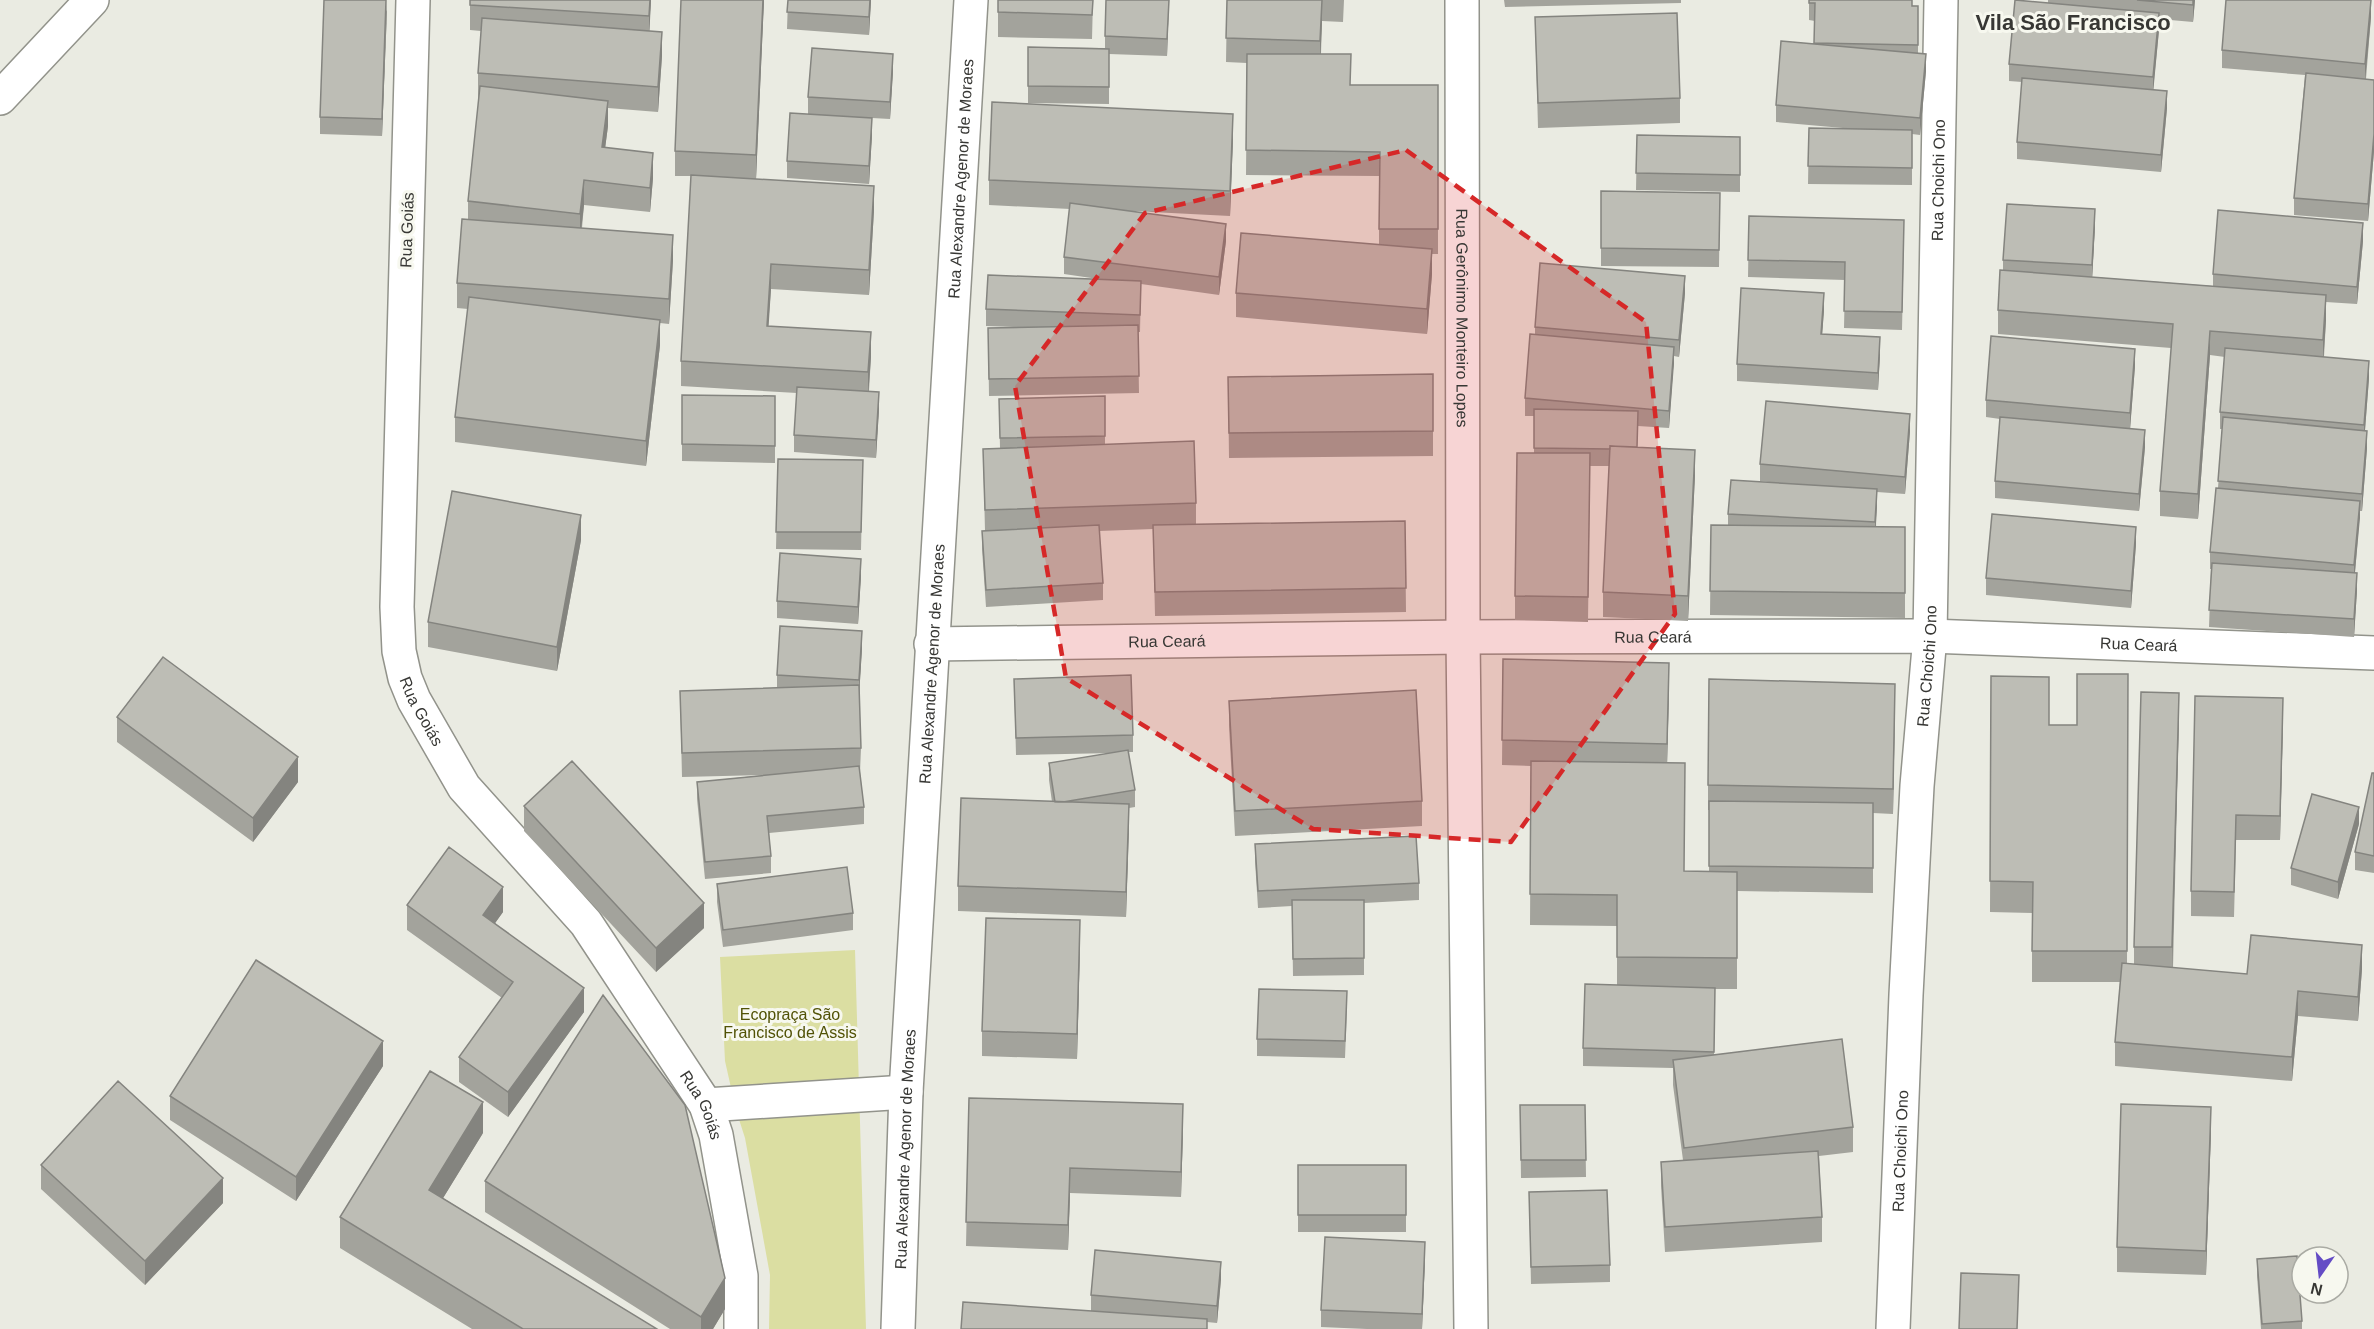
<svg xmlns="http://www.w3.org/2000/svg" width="2374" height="1329" viewBox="0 0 2374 1329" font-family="Arial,sans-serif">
<rect width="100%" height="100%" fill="#eaebe2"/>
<path fill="#dbdea2" d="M855 950 866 1329H769L770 1275 745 1138 736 1110 725 1061 720 957Z"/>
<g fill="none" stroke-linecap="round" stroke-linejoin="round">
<g stroke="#92938b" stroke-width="36">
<g id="minor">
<path id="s1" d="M413 0 397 607 399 651 405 678 414 700 464 787 586 923 706 1105 716 1135 741 1276V1329"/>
<path id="s2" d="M1462 0 1463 637 1471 1329"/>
<path d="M0 98 92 0"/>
<path id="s3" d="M931 644 1463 637 1930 636 2374 653"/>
<path d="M706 1105 906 1092"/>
<path id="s4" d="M898 1329 906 1092 971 0"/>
<path id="s5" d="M1893 1329 1906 995 1917 786 1930 636 1941 0"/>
</g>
</g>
<use href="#minor" stroke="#fff" stroke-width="33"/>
</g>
<path fill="#a3a39c" d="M470 0H651L649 31 662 56 658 112 608 108V126L605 148 653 178 650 212 584 205 582 228 673 260 669 324 660 323V345L646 466 455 442V417L468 309 457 308V283L468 219V201L479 98H478V73L481 31 470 30Z
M764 0 756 179 874 210 869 295 771 289 768 326 871 357 869 391 879 409 876 458 794 452V435L797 393 681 386V361L691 176H675V151Z
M788 0H871L869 35 787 29Z
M998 0H1093L1092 39 998 37Z
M1169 0 1167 56 1109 54V104L1028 103V47L1105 48V36Z
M1227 0H1344L1343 22 1322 21 1321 54 1351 85H1438V254H1432V274L1427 334 1236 317V293L1379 244V176L1246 175 1247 63 1226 62Z
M1504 0H1681V3L1505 7Z
M1809 0 1918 6V53L1926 71 1920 135 1912 134V185L1808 184 1809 128 1854 129 1776 122V105L1814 44 1815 21 1809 20Z
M2048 0H2195L2193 22 2159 19V30L2153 90 2167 108 2161 172 2017 159V142L2022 82 2009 81V64L2048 3Z
M387 10 382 136 320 134V117Z
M1535 17 1680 98V123L1538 128Z
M2371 17 2366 79 2374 80V151L2368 221 2294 215V198L2305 75 2222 68V50Z
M893 71 890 119 872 118V135L869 184 787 178V161L808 114V97Z
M1637 135 1740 137V192L1636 190Z
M1233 139 1230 216 1132 211 1226 241 1219 295 1141 284 1140 332H1138L1139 393 989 396 988 328 1014 327 986 326V309L1105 280 1064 274V257L1070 209 989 205V180Z
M1601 191 1720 193 1719 267 1601 266Z
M1749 216 1904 237 1902 330 1844 328 1845 280 1748 277Z
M2095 226 2092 277 2213 286V274L2363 241 2357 304 2326 302V320L2324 357 2369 378 2365 431 2367 448 2362 511H2360L2355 573 2357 590 2354 637 2209 627 2211 569H2210V552L2218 488 2222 429H2220V412L2225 357 2210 355 2198 519 2160 516V491L2171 348 1998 334V310L2003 270V260Z
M1685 293 1679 357 1674 356 1669 428 1638 426 1637 447 1695 475 1688 621 1603 617V592L1609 466H1590L1588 622 1515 620V596L1534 453V416H1525V398L1535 335V327Z
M1824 310 1822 334 1880 354 1878 390 1737 381V364Z
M2135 366 2130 428 2145 447 2139 511 1995 498V481L2000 419 1986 417V400Z
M1433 374V456L1229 458 1228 377Z
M682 395 775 396V463L682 461Z
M1105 396V444L1196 503V525L1405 521 1406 612 1155 616 1153 529 1099 531 1103 583V600L986 607 982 549V531H985L983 449 1000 448 999 399Z
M1910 431 1905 494 1877 492 1876 527H1905V618L1710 615 1711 525H1728V514L1778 483 1760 481V464Z
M778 459 863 460 861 550 776 549Z
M581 540 557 671 428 647V622Z
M2136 544 2131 608 1986 595V578Z
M861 576 858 624 777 618V601Z
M862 648 859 696 861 748 860 772 864 807V824L769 833 771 856V873L705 879 697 799V782L765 775 682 777 680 691 777 688V675Z
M1503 659 1669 688 1667 763 1684 871H1709V810H1708V785L1895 709 1893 814 1873 813V893L1737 891V989H1715L1714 1055 1853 1127V1152L1819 1156 1822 1217V1242L1665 1252 1661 1186V1162L1683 1160 1673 1085V1068L1583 1066V1048L1617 985V926L1530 925 1531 766 1502 765Z
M2128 674 2127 964 2134 965V947L2179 717 2173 968 2247 974 2362 969 2358 1021 2298 1016 2292 1081 2115 1066V1042L2120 982H2032V913L1990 912 1991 676 2049 725H2077Z
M1014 679 1133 735V752H1128L1135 790V807L1129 808 1126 917 958 911V886L1052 802 1049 780V763L1114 753 1016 755Z
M1229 701 1422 801V826L1235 836 1229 726Z
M117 717 298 782 253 842 117 742Z
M2283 722 2280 840H2236L2234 917 2191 916V891Z
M2374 773V873L2355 870V852Z
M524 806 704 928 656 972 524 831Z
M2359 824 2338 899 2291 885V868Z
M1255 844 1419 883V900L1364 903V975L1293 976 1292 906 1258 908 1255 861Z
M717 884 853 913V930L723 947 717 902Z
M407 905 503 912 495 923 584 1012 508 1117 459 1082V1057L502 998 407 930Z
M1080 945 1077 1059 982 1056V1031Z
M1347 1008 1345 1058 1257 1056V1039Z
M383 1066 296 1201 170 1120V1096Z
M969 1098 1183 1128 1181 1197 1070 1193 1068 1250 966 1246Z
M1520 1105H1585L1586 1177 1521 1178Z
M2211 1131 2206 1275 2117 1272V1247Z
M483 1133 443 1198 657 1329H472L340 1248V1217Z
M41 1165 223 1203 145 1285 41 1189Z
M1298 1165H1406V1232H1298Z
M485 1181 725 1309 713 1329H670L485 1212Z
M1529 1192 1610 1265V1282L1531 1284Z
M1425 1259 1422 1329H1367L1321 1327V1310Z
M2257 1259 2302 1321V1329H2261L2257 1276Z
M1221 1279 1217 1323 1207 1322V1329L1091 1311V1295Z"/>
<path fill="#84847f" d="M387 0V10L382 136V119Z
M650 0H651L649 41V16Z
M763 0H764L756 179V155Z
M870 0H871L869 35V17Z
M1169 0 1167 56V39Z
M1322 0V21L1320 66V41Z
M2193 0H2195L2193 22Z
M2371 0V17L2365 81V64Z
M2159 13V30L2153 94V77Z
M662 32V56L658 112V87Z
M893 54V71L890 119V102Z
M1926 54V71L1920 135V118Z
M2167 91V108L2161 172V155Z
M608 101V126L602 172V147Z
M1233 114V139L1230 216V191Z
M872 118V135L869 184V166Z
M2374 134V151L2368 221V204Z
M653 153V178L650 212V188Z
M584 180V205L580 239V214Z
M874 186V210L869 295V270Z
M2095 209V226L2092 282V265Z
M2363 223V241L2357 304V287Z
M1226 224V241L1219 295V277Z
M673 235V260L669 324V299Z
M1432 249V274L1427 334V309Z
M771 264V289L767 351V326Z
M1685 276V293L1679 357V340Z
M1824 293V310L1821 351V334Z
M2326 295V320L2323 364V340Z
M660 320V345L646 466V441Z
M2210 331V355L2198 519V494Z
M871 332V357L868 397V372Z
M1880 337V354L1878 390V373Z
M1674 347V364L1669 428V411Z
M2135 349V366L2130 430V413Z
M2369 361V378L2364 442V425Z
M879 392V409L876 458V440Z
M1910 414V431L1905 494V477Z
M2145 430V447L2139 511V494Z
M2367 431V448L2362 511V494Z
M1695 450V475L1688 621V596Z
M1877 489V506L1875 539V522Z
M2360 501V518L2354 582V565Z
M581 515V540L557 671V647Z
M2136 527V544L2131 608V591Z
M861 559V576L858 624V607Z
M2357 573V590L2354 637V619Z
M862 631V648L859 697V680Z
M1669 663V688L1667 769V744Z
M1895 684V709L1893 814V789Z
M2179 693V717L2172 972V947Z
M2283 698V722L2280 840V816Z
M298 757V782L253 842V818Z
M1129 804V829L1126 917V892Z
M2359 807V824L2338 899V882Z
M503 887V912L483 940V915Z
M704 903V928L656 972V948Z
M1080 920V945L1077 1059V1034Z
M2362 945V969L2358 1021V997Z
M584 988V1012L508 1117V1092Z
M2298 991V1016L2292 1081V1057Z
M383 1041V1066L296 1201V1177Z
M483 1102V1133L429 1221V1190Z
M1183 1104V1128L1181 1197V1172Z
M2211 1107V1131L2206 1275V1251Z
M1070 1168V1193L1068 1250V1225Z
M223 1178V1203L145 1285V1261Z
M1425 1242V1259L1422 1329V1314Z
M1221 1262V1279L1217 1323V1306Z
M725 1278V1309L713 1329H701V1317Z"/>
<path fill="#bdbdb5" stroke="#84847f" stroke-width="1.5" d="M324 0H386L382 119 320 117Z
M470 0H650L649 16 470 5Z
M681 0H763L756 155 675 151Z
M788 0H870L869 17 787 12Z
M998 0H1093L1092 15 998 12Z
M1106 0H1169L1167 39 1105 36Z
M1227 0H1322L1320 41 1226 38Z
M1809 0H1912V6H1918V45L1814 43 1815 3H1809Z
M2015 0 2159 13 2153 77 2009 64Z
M2137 0H2193V5Z
M2226 0H2371L2365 64 2222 50Z
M1677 13 1680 98 1538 103 1535 17Z
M482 18 662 32 658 87 478 73Z
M1781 41 1926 54 1920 118 1776 105Z
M1028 47 1109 49V87L1028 86Z
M812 48 893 54 890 102 808 97Z
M1247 54H1351L1350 85H1438V229H1379L1380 152 1246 150Z
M2306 73 2374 80V134L2368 204 2294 198Z
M2022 78 2167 91 2161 155 2017 142Z
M480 86 608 101 602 147 653 153 650 188 584 180 580 214 468 201Z
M992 102 1233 114 1230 191 989 180Z
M790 113 872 118 869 166 787 161Z
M1809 128 1912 130V168L1808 166Z
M1637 135 1740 137V175L1636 173Z
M691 175 874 186 869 270 771 264 767 326 871 332 868 372 681 361Z
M1601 191 1720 193 1719 250 1601 248Z
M1070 203 1226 224 1219 277 1064 257Z
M2007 204 2095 209 2092 265 2003 260Z
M2218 210 2363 223 2357 287 2213 274Z
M1749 216 1904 220 1902 312 1844 311 1845 262 1748 260Z
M462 219 673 235 669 299 457 283Z
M1241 233 1432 249 1427 309 1236 293Z
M1540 263 1685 276 1679 340 1535 327Z
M2000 270 2326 295 2323 340 2210 331 2198 494 2160 491 2173 324 1998 310Z
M988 275 1141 281 1140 315 986 309Z
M1741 288 1824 293 1821 334 1880 337 1878 373 1737 364Z
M469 297 660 320 646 441 455 417Z
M1138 325 1139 376 989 379 988 328Z
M1530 334 1674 347 1669 411 1525 398Z
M1991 336 2135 349 2130 413 1986 400Z
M2225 348 2369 361 2364 425 2220 412Z
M1433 374V431L1229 433 1228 377Z
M797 387 879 392 876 440 794 435Z
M682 395 775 396V446L682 444Z
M1105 396V436L1000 438 999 399Z
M1766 401 1910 414 1905 477 1760 464Z
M1534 409 1638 411 1637 447 1610 446V449L1534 448Z
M2000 417 2145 430 2139 494 1995 481Z
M2223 417 2367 431 2362 494 2218 481Z
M1194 441 1196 503 985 510 983 449Z
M1610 446 1695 450 1688 596 1603 592Z
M1517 453H1590L1588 597 1515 596Z
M778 459 863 460 861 532H776Z
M1731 480 1877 489 1875 522 1728 514Z
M2216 488 2360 501 2354 565 2210 552Z
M452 491 581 515 557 647 428 622Z
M1992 514 2136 527 2131 591 1986 578Z
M1405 521 1406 588 1155 592 1153 525Z
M1099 525 1103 583 986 590 982 531Z
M1711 525 1905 527V593L1710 591Z
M780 553 861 559 858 607 777 601Z
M2212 563 2357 573 2354 619 2209 610Z
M780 626 862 631 859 680 777 675Z
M163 657 298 757 253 818 117 717Z
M1503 659 1669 663 1667 744 1502 740Z
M2077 674H2128L2127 951H2032L2033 882 1990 881 1991 676 2049 677V725H2077Z
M1131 675 1133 735 1016 738 1014 679Z
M1709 679 1895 684 1893 789 1708 785Z
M859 685 861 748 682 753 680 691Z
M1416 690 1422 801 1235 811 1229 701Z
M2141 692 2179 693 2172 947H2134Z
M2195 696 2283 698 2280 816 2236 815 2234 892 2191 891Z
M1128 750 1135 790 1063 802H1055L1049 763Z
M572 761 704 903 656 948 524 806Z
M1531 761 1685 763 1684 871 1737 872V958L1617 957V895L1530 894Z
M859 766 864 807 767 816 771 856 705 862 697 782Z
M2372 773H2374V856L2355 852Z
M2312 794 2359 807 2338 882 2291 868Z
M961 798 1129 804 1126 892 958 886Z
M1709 801 1873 803V868L1709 866Z
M1416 836 1419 883 1258 891 1255 844Z
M449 847 503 887 483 915 584 988 508 1092 459 1057 513 982 407 905Z
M847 867 853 913 723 930 717 884Z
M1292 900H1364V958L1293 959Z
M986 918 1080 920 1077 1034 982 1031Z
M2251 935 2362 945 2358 997 2298 991 2292 1057 2115 1042 2122 963 2247 974Z
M256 960 383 1041 296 1177 170 1096Z
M1585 984 1715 988 1714 1052 1583 1048Z
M1259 989 1347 991 1345 1041 1257 1039Z
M603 995 685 1105 725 1278 701 1317 485 1181Z
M1842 1039 1853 1127 1684 1148 1673 1060Z
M430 1071 483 1102 429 1190 657 1329H523L340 1217Z
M118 1081 223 1178 145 1261 41 1165Z
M969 1098 1183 1104 1181 1172 1070 1168 1068 1225 966 1222Z
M2121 1104 2211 1107 2206 1251 2117 1247Z
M1520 1105H1585L1586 1160H1521Z
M1818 1151 1822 1217 1665 1227 1661 1162Z
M1298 1165H1406V1215H1298Z
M1607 1190 1610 1265 1531 1267 1529 1192Z
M1325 1237 1425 1242 1422 1314 1321 1310Z
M1095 1250 1221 1262 1217 1306 1091 1295Z
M2297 1256 2302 1321 2262 1324 2257 1259Z
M1961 1273 2019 1275 2017 1329H1959Z
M963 1302 1207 1319V1329H961Z"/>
<path fill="#d62828" fill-opacity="0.2" stroke="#d62828" stroke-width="4.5" stroke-dasharray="12 8" stroke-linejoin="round" d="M1406 150 1646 322 1675 614 1511 842 1313 829 1066 678 1015 386 1145 213Z"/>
<g text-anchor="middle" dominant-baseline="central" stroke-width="6" stroke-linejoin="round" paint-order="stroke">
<g font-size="16" fill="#373734" stroke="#f7f8ef">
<text stroke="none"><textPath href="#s4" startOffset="1152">Rua Alexandre Agenor de Moraes</textPath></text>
<text stroke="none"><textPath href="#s5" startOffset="1150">Rua Choichi Ono</textPath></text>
<text transform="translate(407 230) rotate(-88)">Rua Goiás</text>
<text stroke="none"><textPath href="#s2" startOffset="318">Rua Gerônimo Monteiro Lopes</textPath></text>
<text stroke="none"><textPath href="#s3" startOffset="722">Rua Ceará</textPath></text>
<text stroke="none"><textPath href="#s3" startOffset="236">Rua Ceará</textPath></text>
<text stroke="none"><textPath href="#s3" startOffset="1208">Rua Ceará</textPath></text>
<text stroke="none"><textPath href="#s4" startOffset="666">Rua Alexandre Agenor de Moraes</textPath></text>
<text stroke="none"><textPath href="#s5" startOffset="664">Rua Choichi Ono</textPath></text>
<text stroke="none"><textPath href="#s1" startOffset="716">Rua Goiás</textPath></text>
<text stroke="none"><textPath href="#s1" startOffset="1202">Rua Goiás</textPath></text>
<text stroke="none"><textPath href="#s4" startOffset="180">Rua Alexandre Agenor de Moraes</textPath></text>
<text stroke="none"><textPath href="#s5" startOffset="178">Rua Choichi Ono</textPath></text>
</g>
<g font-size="16" fill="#515206" stroke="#f7f8ef">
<text x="790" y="1014">Ecopraça São<tspan x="790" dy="18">Francisco de Assis</tspan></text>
</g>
<g font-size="22" font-weight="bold" fill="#373734" stroke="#f7f8ef">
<text x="2073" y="22">Vila São Francisco</text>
</g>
</g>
<g transform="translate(2320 1275) rotate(194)"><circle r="28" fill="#f7f8ef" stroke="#aaaba4" stroke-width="1.5"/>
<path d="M0-4.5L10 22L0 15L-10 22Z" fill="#644cc5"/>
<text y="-9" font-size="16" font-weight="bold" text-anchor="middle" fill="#373734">N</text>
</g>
</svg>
